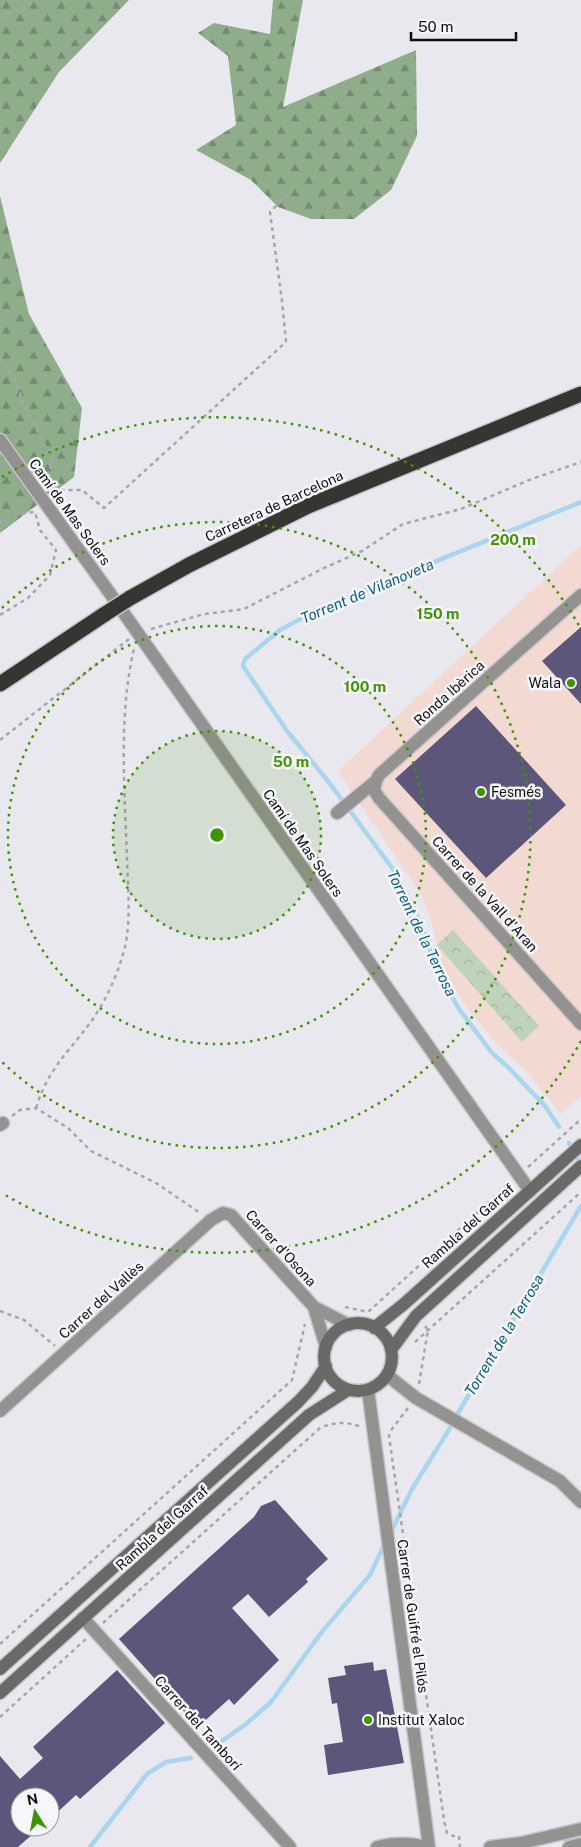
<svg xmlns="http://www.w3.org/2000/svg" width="581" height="1847" viewBox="0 0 581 1847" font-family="'Public Sans',sans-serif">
<defs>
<pattern id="forest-firs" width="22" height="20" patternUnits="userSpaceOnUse" patternTransform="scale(1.25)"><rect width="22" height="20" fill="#8fad8b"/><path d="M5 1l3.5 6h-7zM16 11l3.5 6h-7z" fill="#738b70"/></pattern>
<pattern id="park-crowns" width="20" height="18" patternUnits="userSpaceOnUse" patternTransform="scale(1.25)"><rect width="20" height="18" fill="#bed3ba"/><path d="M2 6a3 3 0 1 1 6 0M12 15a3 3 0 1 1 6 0" fill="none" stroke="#a2b49f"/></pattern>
</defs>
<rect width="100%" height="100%" fill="#e8e8ee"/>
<path fill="#f2d9d2" d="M581 545V1096L561 1114 527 1072 492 1039 463 1001 441 963 432 924 423 898 338 771Z"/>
<path fill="url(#forest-firs)" d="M0 0H129L59 72 0 163Z
M273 0H303L283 107 416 50 417 136 391 190 354 219H311L278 207 251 180 196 150 236 125 228 56 198 33 214 23 270 34Z
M0 196 29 314 82 408 74 477 0 533Z"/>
<path fill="url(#park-crowns)" d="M453 930 539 1026 522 1042 437 945Z"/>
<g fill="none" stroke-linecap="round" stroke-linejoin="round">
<path stroke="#a9d5ee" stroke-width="4.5" d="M559 1127 545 1106 508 1067 492 1053 459 1009 436 968 421 924 395 872 331 785 287 731 243 666 245 659 280 630 319 609 581 502
M569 1143 581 1163
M458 1413 581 1206
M391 1532 412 1489 450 1428
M216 1745 246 1724 271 1702 321 1633 370 1575 385 1543
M90 1847 147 1774 166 1762 191 1758"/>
</g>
<path fill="#5c567a" d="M581 627V704L542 661Z
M476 706 566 805 486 878 395 779Z
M275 1500 328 1559 306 1579 308 1582 269 1617 248 1594 232 1608 279 1660 234 1705 229 1699 198 1727 119 1639 254 1517 261 1506Z
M373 1662 374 1671 386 1669 404 1763 328 1775 324 1745 343 1742 337 1703 332 1704 328 1678 346 1675 344 1666Z
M117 1670 165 1723 80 1799 76 1795 50 1819V1797H20V1827H41L18 1847H0V1756L20 1779 43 1758 33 1747Z"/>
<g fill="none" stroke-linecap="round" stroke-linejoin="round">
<g stroke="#c5c5ca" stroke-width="15">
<path id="street" d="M0 440 109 592 530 1191
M376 781 374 790 379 798 581 1024
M337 813 376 781 379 775 581 595
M0 1125 3 1123
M314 1307 326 1347
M387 1375 416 1398 560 1481 581 1502
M368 1390 429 1847
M0 1411 211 1220 223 1213 231 1215 314 1307 349 1325
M83 1618 290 1847
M377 1847C393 1843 408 1842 425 1847
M490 1847 521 1843 581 1829
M569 1847 581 1844"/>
</g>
<g stroke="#c5c5ca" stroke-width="15">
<path id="secondary" d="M324 1357a34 34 0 1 1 68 0a34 34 0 1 1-68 0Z
M374 1328 404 1304 581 1145
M391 1350 416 1316 581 1166
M0 1669 298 1402 312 1387 326 1366
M0 1693 309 1415 348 1390"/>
</g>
<g stroke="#c5c5ca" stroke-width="18">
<path id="highway" d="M130 598 189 565 308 506 581 394
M0 684 105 614"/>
</g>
<path stroke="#a6a6ab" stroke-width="2.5" stroke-dasharray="4 4" stroke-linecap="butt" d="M0 18 37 0
M0 358 16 382 23 402 52 460 47 484
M54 495 62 490H82L104 508 286 342 282 301 270 212 291 192
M0 522 10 515 34 512
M0 615 28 598 50 575 56 550 40 530 35 512
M151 629 204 614 244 609 322 569 362 551 403 524 461 509 529 480 581 462
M0 740 129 639
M36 1108C48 1069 67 1054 90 1023 106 1001 118 974 125 947 131 919 128 888 127 860 125 792 118 716 134 649
M12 1116 20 1110 36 1108 68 1128 91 1151 156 1183 200 1213
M528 1167 581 1119
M345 1307 368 1312 509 1184
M0 1311 24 1320 55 1346
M415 1342 581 1192
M419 1384 428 1330 425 1326
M408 1408 392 1429 389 1436 444 1820 447 1833 453 1836H459L460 1847
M103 1623 320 1428C335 1422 345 1421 361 1427
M0 1644 292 1380 305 1324
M0 1717 86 1639"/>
<use href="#street" stroke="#949291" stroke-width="12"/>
<use href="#secondary" stroke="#6b6967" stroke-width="12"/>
<use href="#highway" stroke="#373531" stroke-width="15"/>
<g stroke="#c5c5ca" stroke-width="18" stroke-linecap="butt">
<path id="highway-bridge" d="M105 614 130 598"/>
</g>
<use href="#highway-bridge" stroke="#373531" stroke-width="15"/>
</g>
<circle cx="217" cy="835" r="104" fill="#3f9401" fill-opacity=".12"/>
<g fill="none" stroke="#3f9401" stroke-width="2.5" stroke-dasharray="2.5 5">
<circle cx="217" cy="835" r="104"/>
<circle cx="217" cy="835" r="209"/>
<path d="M2 608A313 313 0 1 1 2 1062"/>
<path d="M581 1041A418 418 0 0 1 2 1193M2 477A418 418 0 0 1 581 629"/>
</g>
<g fill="#3f9401" stroke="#f6f6fb" stroke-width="2">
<circle cx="571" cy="683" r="5"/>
<circle cx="481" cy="792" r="5"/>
<circle cx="368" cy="1720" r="5"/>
</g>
<g text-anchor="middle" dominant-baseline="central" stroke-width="5" stroke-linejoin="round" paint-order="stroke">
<g font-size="14" fill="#0e0e10" stroke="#f6f6fb">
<text transform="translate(274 506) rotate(-25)">Carretera de Barcelona</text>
<text transform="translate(70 512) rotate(54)">Camí de Mas Solers</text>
<text transform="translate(449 693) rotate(-42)">Ronda Ibèrica</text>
<text transform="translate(303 843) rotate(55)">Camí de Mas Solers</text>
<text transform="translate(485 894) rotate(48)">Carrer de la Vall d'Aran</text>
<text transform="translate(468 1226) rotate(-42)">Rambla del Garraf</text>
<text transform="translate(281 1248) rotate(48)">Carrer d'Osona</text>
<text transform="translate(101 1300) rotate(-42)">Carrer del Vallès</text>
<text transform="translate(162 1528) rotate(-42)">Rambla del Garraf</text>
<text transform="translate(413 1616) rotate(82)">Carrer de Guifré el Pilós</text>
<text transform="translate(198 1723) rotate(48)">Carrer del Tamborí</text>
</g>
<g font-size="14" fill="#0e0e10" stroke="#f6f6fb" text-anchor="start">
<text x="561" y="683" text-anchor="end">Wala</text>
<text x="491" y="792">Fesmés</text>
<text x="378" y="1720">Institut Xaloc</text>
</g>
<g font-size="15" font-style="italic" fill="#0c5d7e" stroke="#f6f6fb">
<text transform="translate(367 591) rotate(-23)">Torrent de Vilanoveta</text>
<text transform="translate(422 933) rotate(64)">Torrent de la Terrosa</text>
<text transform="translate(504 1335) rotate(-59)">Torrent de la Terrosa</text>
</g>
</g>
<circle cx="217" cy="835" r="8" fill="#3f9401" stroke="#f6f6fb" stroke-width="2.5"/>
<g font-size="15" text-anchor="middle" font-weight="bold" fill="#3f9401" stroke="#f6f6fb" stroke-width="5" stroke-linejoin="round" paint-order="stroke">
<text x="513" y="545">200 m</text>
<text x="438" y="619">150 m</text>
<text x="365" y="692">100 m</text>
<text x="291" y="767">50 m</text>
</g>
<g transform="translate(35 1812) rotate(349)"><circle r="24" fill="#f6f6fb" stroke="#99999d"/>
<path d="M0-4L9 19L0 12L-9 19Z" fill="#3f9401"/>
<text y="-8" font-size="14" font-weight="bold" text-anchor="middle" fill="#0e0e10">N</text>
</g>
<path d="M411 32v8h105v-8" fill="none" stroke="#0e0e10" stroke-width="2.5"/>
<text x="418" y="32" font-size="15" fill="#0e0e10" stroke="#f6f6fb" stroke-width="4" paint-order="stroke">50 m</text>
</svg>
